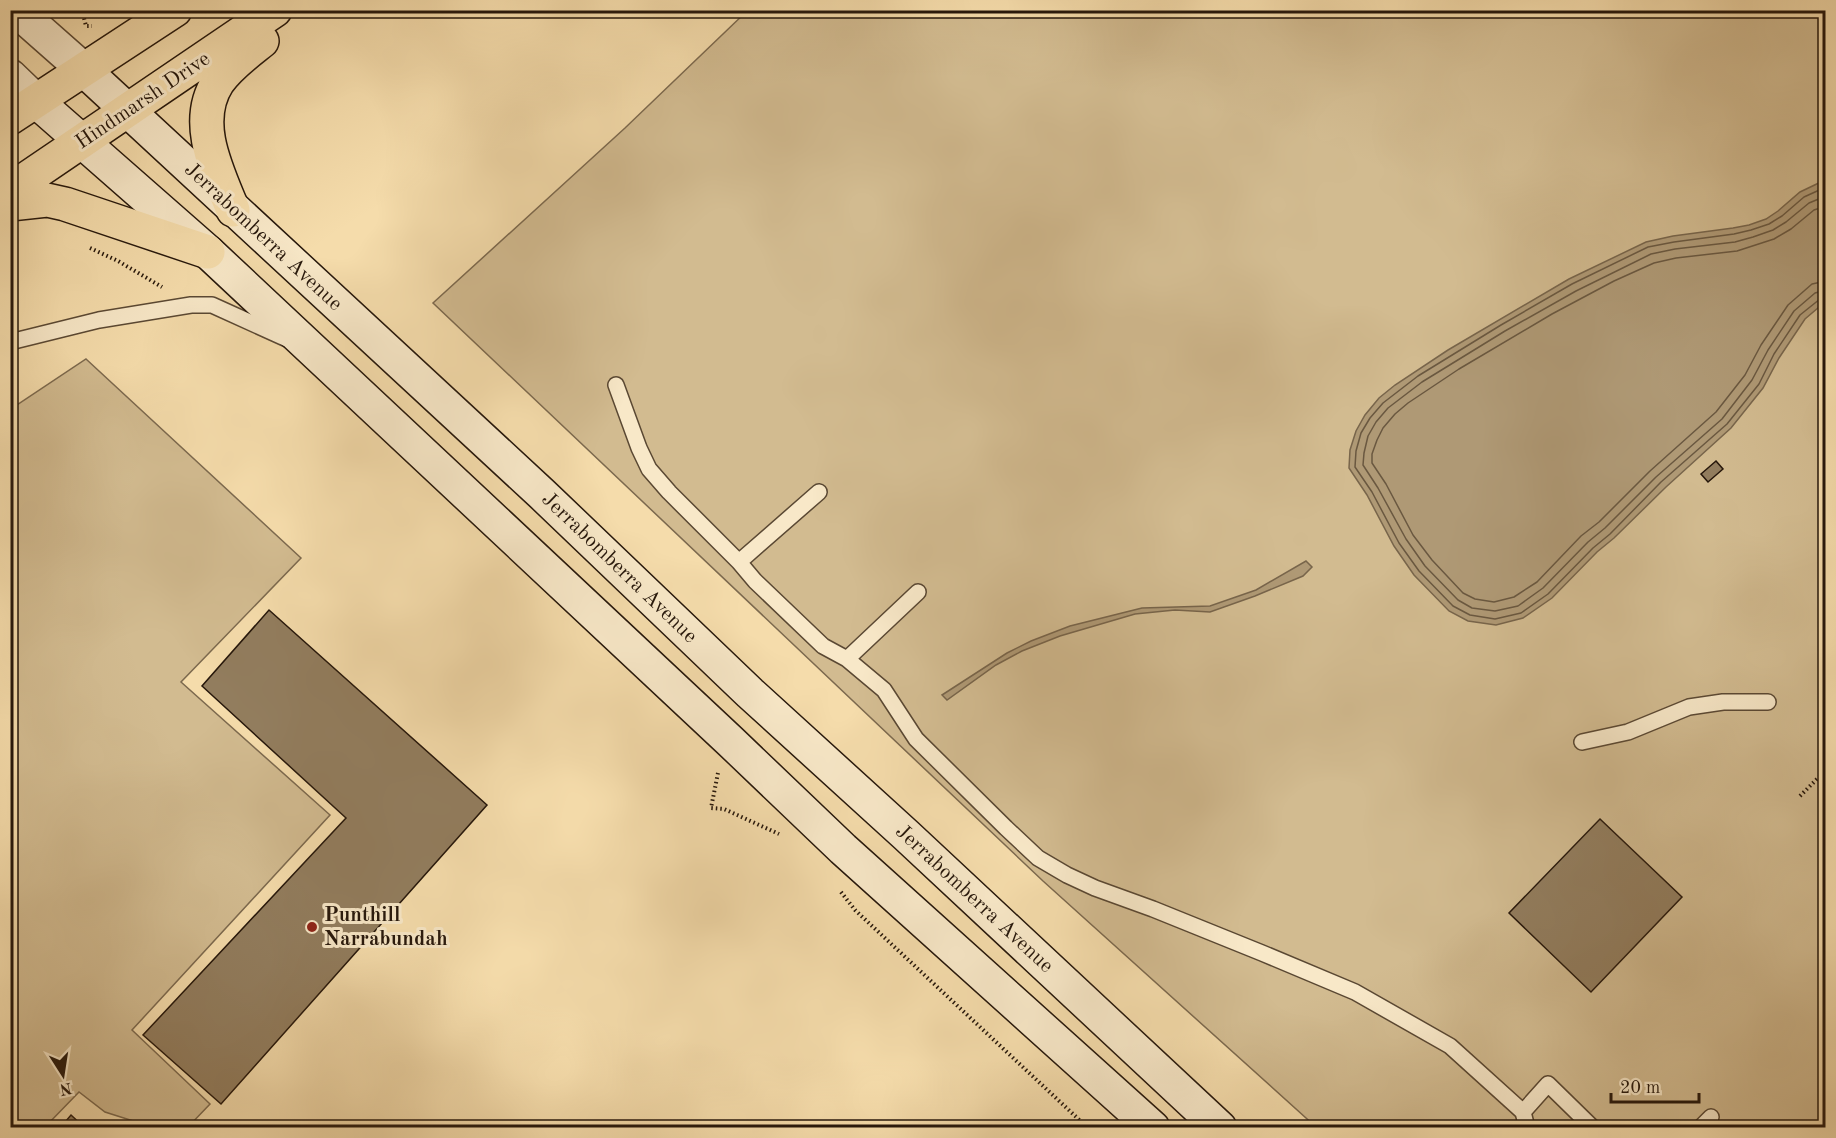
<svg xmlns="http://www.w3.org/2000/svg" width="1836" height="1138" viewBox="0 0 1836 1138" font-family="'Old Standard TT',serif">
<rect width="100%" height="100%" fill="#f5dcab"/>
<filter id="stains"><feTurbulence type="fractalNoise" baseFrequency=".00333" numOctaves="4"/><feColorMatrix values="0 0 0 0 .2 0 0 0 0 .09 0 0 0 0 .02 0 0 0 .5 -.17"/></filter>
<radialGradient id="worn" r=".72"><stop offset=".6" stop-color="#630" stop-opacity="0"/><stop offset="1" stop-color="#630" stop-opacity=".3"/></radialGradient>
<path fill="#d2bb90" stroke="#7c694e" stroke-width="1.5" d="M747 11H1825V1127H1316L1043 881 433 303 625 128Z
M86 359 301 558 181 682 330 815 132 1030 210 1104 188 1127H152L105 1112 79 1092 45 1127H11V409Z"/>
<path fill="#af9975" stroke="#78654b" stroke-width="1.5" d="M1825 180V302L1805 319 1779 358 1763 388 1731 428 1666 487 1614 538 1597 552 1552 598 1523 618 1496 625 1468 621 1449 611 1414 575 1394 546 1367 495 1349 468 1350 450 1356 431 1365 415 1379 398 1395 385 1448 350 1569 279 1646 242 1673 236 1733 228 1749 225 1766 219 1778 211 1800 192Z
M1306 561 1312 567 1303 576 1255 596 1210 612 1175 610 1135 614 1060 636 1022 651 996 665 947 700 942 695 1007 653 1031 641 1070 626 1142 608 1210 606 1256 590Z"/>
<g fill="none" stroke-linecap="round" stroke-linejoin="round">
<path stroke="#6a5840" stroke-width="1.5" d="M1826 187 1804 197 1782 216 1769 224 1751 230 1734 234 1674 242 1648 247 1572 284 1501 325 1418 376 1383 403 1370 418 1361 433 1356 451 1355 467 1372 492 1399 543 1419 571 1453 606 1470 615 1495 619 1521 613 1548 594 1593 548 1610 534 1661 482 1727 424 1759 384 1774 354 1800 315 1820 299 1826 298
M1826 196 1809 203 1786 222 1773 230 1753 237 1735 242 1675 249 1651 254 1576 291 1505 331 1422 382 1388 408 1376 422 1368 436 1364 453 1363 465 1378 488 1406 539 1425 566 1458 600 1472 608 1495 611 1518 606 1543 588 1588 542 1605 528 1656 477 1722 419 1752 380 1768 350 1794 311 1815 293 1826 290
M1826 206 1814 210 1791 229 1774 239 1737 251 1676 258 1654 263 1614 281 1552 314 1459 369 1408 403 1395 414 1383 428 1377 440 1372 454V463L1386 484 1413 535 1432 560 1463 593 1475 599 1494 602 1514 597 1537 582 1581 536 1599 522 1650 471 1716 412 1745 375 1761 345 1788 305 1812 284 1826 281"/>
</g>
<path fill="#927d5e" stroke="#26170b" stroke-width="1.5" d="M1716 461 1723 469 1708 482 1701 474Z
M269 610 487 805 221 1104 143 1035 346 818 202 686Z
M1600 819 1682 897 1591 992 1509 913Z
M71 1115 85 1128H60Z"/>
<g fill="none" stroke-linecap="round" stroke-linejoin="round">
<g stroke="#5a4833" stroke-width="18">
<path id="service" d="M10 342 99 320 191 305H212L287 339
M616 385 639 448 649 469 669 492 739 562
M819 492 739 562 755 581 823 646 847 659 884 690 916 739 1006 828 1038 858 1067 875 1095 888 1153 909 1262 953 1355 992 1450 1046 1523 1112 1527 1128
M847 659 918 592
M1582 742 1628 732 1689 707 1723 702H1768
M1523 1112 1548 1084 1593 1128
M1700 1128 1711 1117"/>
</g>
<g stroke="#5a4833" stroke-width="36">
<path id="tertiary" d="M16 10 84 70
M10 76 36 101"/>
</g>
<g stroke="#26170b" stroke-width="36">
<path id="secondary" d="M84 70 542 494 750 693 906 835 1220 1128
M36 101 208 252 730 741 843 849 1153 1128"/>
</g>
<g stroke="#26170b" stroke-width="36">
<path id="primary" d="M10 118 175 10
M10 190 275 10
M10 204 47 200 65 204 208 252
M233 210C217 171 192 122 218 82 229 66 247 53 262 41"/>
</g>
<path stroke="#26170b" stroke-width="4" stroke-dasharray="1.5 3" stroke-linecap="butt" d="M83 14 86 26H92
M90 248 118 261 162 287
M718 773 711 808 724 809 779 834
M1800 796 1826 770
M841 892 855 910 1088 1128"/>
<use href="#service" stroke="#f8e8c8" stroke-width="15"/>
<use href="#tertiary" stroke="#f8e8c8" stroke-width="33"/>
<use href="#secondary" stroke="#f8e8c8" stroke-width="33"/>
<use href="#primary" stroke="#f5dcab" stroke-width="33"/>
</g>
<circle fill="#8f2418" stroke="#f8e8c8" stroke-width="2" cx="312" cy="927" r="6"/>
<g text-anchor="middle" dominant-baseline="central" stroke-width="6" stroke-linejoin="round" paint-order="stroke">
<g font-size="21" fill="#26170b" stroke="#f8e8c8">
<text transform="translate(143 101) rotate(-34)">Hindmarsh Drive</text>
<text transform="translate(263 237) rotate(43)">Jerrabomberra Avenue</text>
<text transform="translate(619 568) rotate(44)">Jerrabomberra Avenue</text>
<text transform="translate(974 899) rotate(43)">Jerrabomberra Avenue</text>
</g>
<g font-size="21" font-weight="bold" fill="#26170b" stroke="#f8e8c8" text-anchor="start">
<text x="324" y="915">Punthill<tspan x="324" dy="24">Narrabundah</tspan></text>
</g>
</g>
<rect width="1836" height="1138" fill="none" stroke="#f5dcab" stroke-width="36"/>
<rect x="12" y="12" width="1812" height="1114" fill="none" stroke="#26170b" stroke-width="3"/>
<rect x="18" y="18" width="1800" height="1102" fill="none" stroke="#26170b" stroke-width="1.5"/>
<g transform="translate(63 1075) rotate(168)" stroke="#f8e8c8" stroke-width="4.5" paint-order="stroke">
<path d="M0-4.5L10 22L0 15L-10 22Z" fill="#26170b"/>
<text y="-9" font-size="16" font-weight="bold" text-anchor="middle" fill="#26170b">N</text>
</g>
<path d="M1611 1093v9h88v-9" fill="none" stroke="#26170b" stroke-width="3"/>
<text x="1620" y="1093" font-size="18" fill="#26170b" stroke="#f8e8c8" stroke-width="4.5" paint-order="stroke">20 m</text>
<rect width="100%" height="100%" filter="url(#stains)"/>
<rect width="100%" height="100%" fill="url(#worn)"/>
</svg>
